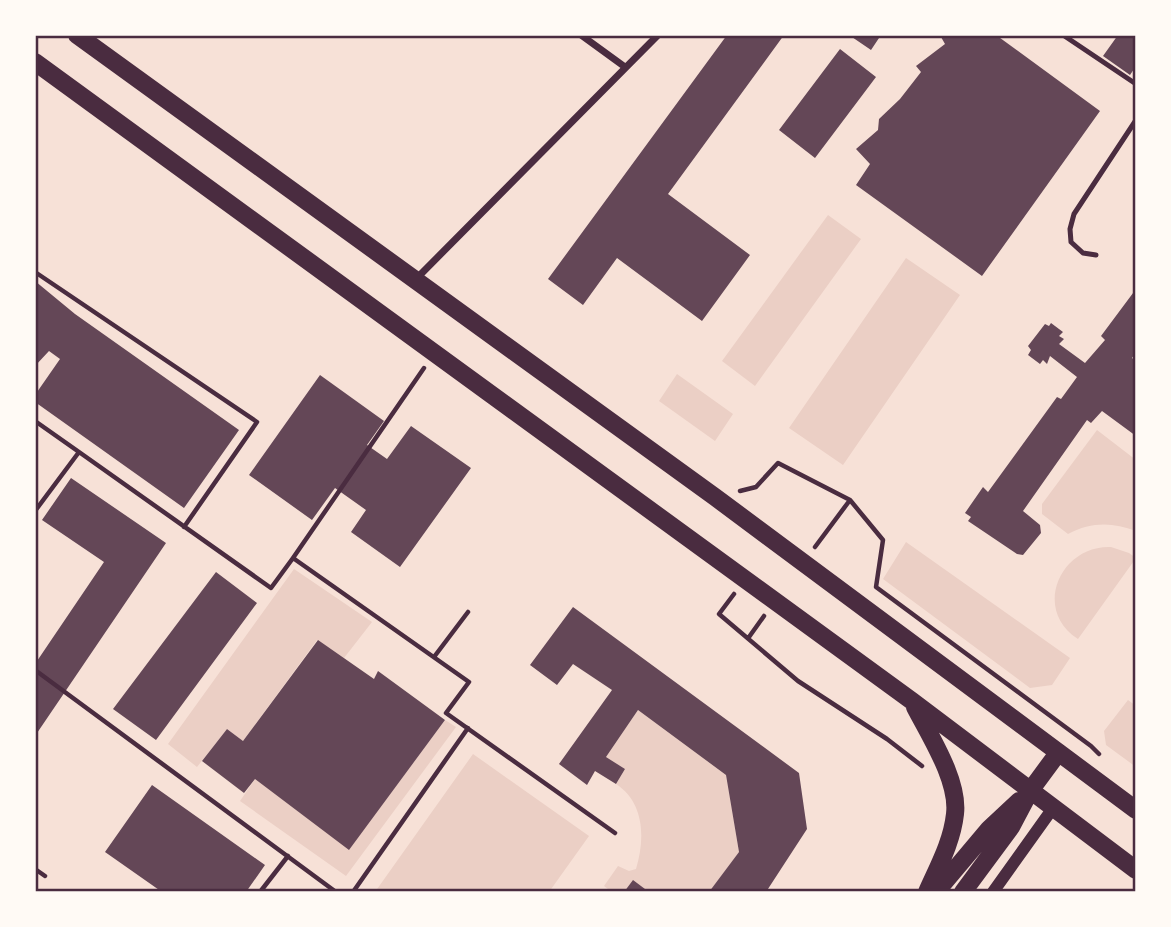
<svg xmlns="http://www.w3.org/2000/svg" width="1171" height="927" viewBox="0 0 1171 927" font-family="Manrope,sans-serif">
<rect width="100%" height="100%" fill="#f7e1d7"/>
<path fill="#ebcfc5" d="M828 215 861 239 755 386 722 361Z
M906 258 960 295 843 465 789 428Z
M677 374 733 414 715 441 659 401Z
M1097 430 1136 460V531C1112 522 1091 522 1068 534L1042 514V504Z
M906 542 1070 658 1052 685 1030 688 883 579Z
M1111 547 1129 553 1136 558 1078 639C1032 610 1060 545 1111 547Z
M294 569 372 622 344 658 317 640 243 741 227 729 197 767 168 744Z
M1128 700 1136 706V767L1106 745 1104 731Z
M638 710 726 775 739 852 709 892H649L633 881 624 892H612L604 886 618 866 629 871 636 869C645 839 645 803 616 784L625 769 606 757Z
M445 720 456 727 346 876 240 801 255 779 349 849Z
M473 754 589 836 549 892H375Z"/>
<path fill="#644757" d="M727 35H784L668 194 750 255 702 321 617 258 583 305 548 279Z
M849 35H881L871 50Z
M943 35H996L1100 111 982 276 856 185 870 164 856 149 878 130 879 119 900 99 921 72 916 66 945 44 941 37Z
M1118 35H1136V66L1130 75 1103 56Z
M840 49 876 77 815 158 779 130Z
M35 281 75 314 239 430 184 508 35 402V395L60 359 49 351 35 366Z
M1136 289V352L1132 358 1136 361V436L1102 411 1091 423 1087 420 1023 511 1040 525 1041 533 1023 555 1017 554 968 521 971 517 965 513 983 487 988 492 1057 397 1061 399 1077 377 1050 356 1047 364 1043 360 1040 364 1028 355 1031 350 1028 346 1045 324 1049 326 1051 323 1063 332 1059 336 1064 339 1059 344 1085 363 1105 340 1101 336Z
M320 375 384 421 367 445 387 459 411 426 471 468 400 567 351 532 366 510 335 488 312 520 249 475Z
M71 478 166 543 35 736V664L104 562 42 520Z
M216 572 257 603 156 740 113 709Z
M573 607 799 773 807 829 766 892H709L739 852 726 775 638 710 606 757 625 769 616 784 595 771 587 785 559 764 612 690 573 664 557 685 530 665Z
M318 640 374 679 378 671 445 720 349 850 255 779 244 793 202 761 227 729 243 741Z
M152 785 265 865 246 892H162L105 852Z
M633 880 649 892H624Z"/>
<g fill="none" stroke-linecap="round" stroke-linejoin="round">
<path stroke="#4a2c40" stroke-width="4.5" d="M35 272 257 422 184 527
M35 421 79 452
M740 491 756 487 778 463 850 500 883 540 876 587 1091 746 1099 754
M35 511 79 452 271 588 293 558 469 682 446 713 615 833
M815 547 850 500
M293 558 424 368
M734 594 719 614 798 681 887 739 922 766
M749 637 764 616
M434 657 468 612
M35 670 336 892
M35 869 45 876
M260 892 288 856
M353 892 468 728"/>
<path stroke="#4a2c40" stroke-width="5" d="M1063 35 1136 84
M1096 255 1083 253 1071 242 1070 229 1074 214 1136 120"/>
<path stroke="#4a2c40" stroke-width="7" d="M581 35 625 67
M417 278 658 35"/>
<path stroke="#4a2c40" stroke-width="12" d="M993 892 1053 808"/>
<path stroke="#4a2c40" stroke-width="18" d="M77 35 715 497 1136 810
M35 62 912 701 1136 870
M915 707C930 736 959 781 955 814 952 842 938 867 927 892
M936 892 989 829 1019 801
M963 892 1011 827 1030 791 1058 753"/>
</g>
<rect width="1171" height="927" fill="none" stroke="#fffaf5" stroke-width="74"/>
<rect x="37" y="37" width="1097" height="853" fill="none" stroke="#4a2c40" stroke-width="2.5"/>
</svg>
